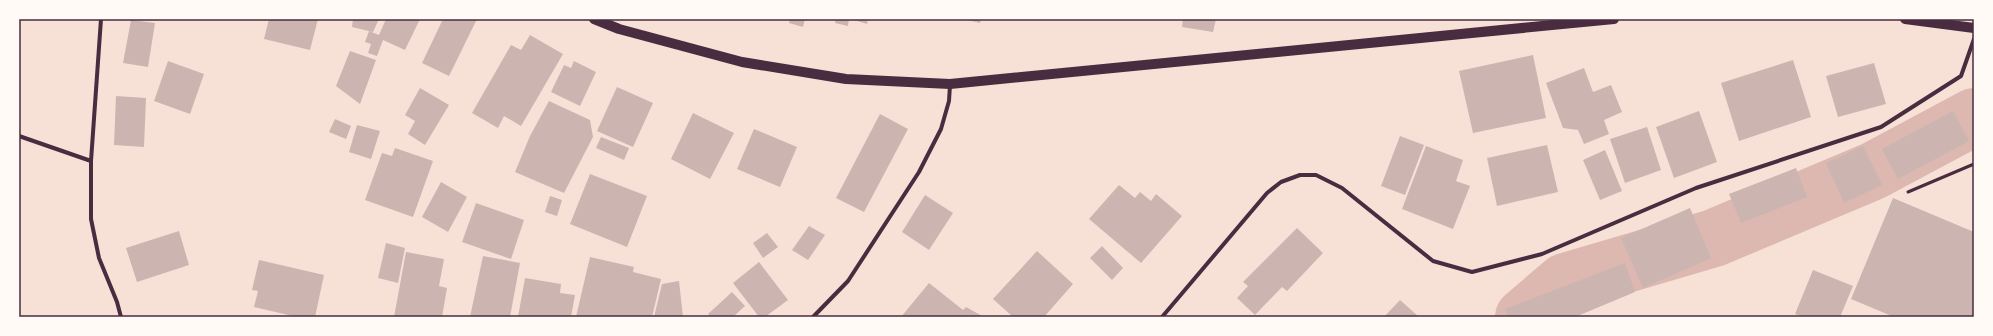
<svg xmlns="http://www.w3.org/2000/svg" width="1993" height="336" viewBox="0 0 1993 336" font-family="'Libre Baskerville',serif">
<rect width="100%" height="100%" fill="#f7e1d7"/>
<g fill="none" stroke-linecap="round" stroke-linejoin="round">
<path stroke="#dcb8b0" stroke-width="58" d="M1524 317 1565 282 1714 238 1873 171 1974 117"/>
</g>
<path fill="#ccb4b1" d="M269 19H318L310 50 264 39Z
M353 19H379L373 32 352 27Z
M386 19H420L405 50 383 40 377 56 368 53 371 44 365 42 369 31 379 35Z
M443 19H477L449 76 422 63Z
M790 19H805L803 27 789 23Z
M836 19H849L848 26 835 23Z
M854 19H868L867 24 854 20Z
M963 19H981L980 23Z
M1183 19H1216L1213 32 1182 27Z
M131 20 155 23 148 67 123 63Z
M530 35 563 54 521 126 504 116 498 128 472 113 511 45 521 50Z
M350 51 376 60 360 104 336 86Z
M1533 55 1546 118 1473 133 1459 71Z
M1793 60 1811 117 1739 141 1721 83Z
M168 61 204 74 190 114 154 101Z
M574 61 596 72 580 106 551 92 564 65 571 68Z
M1874 63 1886 104 1838 117 1826 76Z
M1584 68 1593 92 1611 85 1622 112 1604 120 1609 134 1584 144 1578 130 1563 128 1546 83Z
M617 87 653 103 633 147 597 131Z
M420 88 449 105 425 145 408 134 415 121 405 115Z
M116 96 146 98 144 147 114 145Z
M549 101 590 120 593 137 564 193 515 172 530 136Z
M1699 111 1717 162 1674 178 1656 127Z
M1953 111 1969 141 1898 179 1882 149Z
M693 113 734 133 710 179 671 159Z
M880 114 908 129 864 212 836 198Z
M335 119 351 126 346 139 329 132Z
M357 125 380 131 371 159 349 152Z
M1647 127 1661 170 1625 183 1610 139Z
M754 129 797 147 780 187 737 169Z
M1400 136 1424 145 1405 195 1381 186Z
M601 137 629 148 624 160 596 148Z
M1547 145 1558 192 1497 206 1487 158Z
M1426 146 1463 160 1456 181 1470 186 1453 229 1402 209Z
M1863 146 1882 185 1844 203 1826 163Z
M395 148 433 161 413 217 365 200 382 153 392 156Z
M1605 150 1622 191 1600 200 1583 160Z
M1796 168 1807 197 1741 223 1729 194Z
M590 174 647 196 627 247 570 224Z
M441 182 467 197 448 232 422 217Z
M1119 185 1135 198 1140 192 1151 201 1156 194 1182 216 1141 263 1089 219Z
M925 195 953 213 929 250 902 232Z
M550 196 562 200 557 216 545 212Z
M1893 198 1974 232V317H1894L1851 299Z
M476 203 524 220 511 259 462 242Z
M1690 208 1711 258 1643 288 1621 238Z
M809 226 825 235 808 260 792 250Z
M1297 228 1323 253 1287 291 1282 287 1255 315 1237 298 1248 286 1243 282Z
M179 231 189 265 137 282 126 248Z
M767 233 778 247 763 258 753 243Z
M386 243 405 248 398 283 378 278Z
M1102 246 1123 268 1112 280 1090 258Z
M1037 251 1073 284 1044 317H1013L993 299Z
M406 252 444 259 439 286 447 288 442 317H394Z
M483 256 520 263 510 317H470Z
M590 257 634 267 633 272 661 279 652 317H576Z
M259 260 324 275 315 317H297L254 307 258 291 252 290Z
M759 262 788 300 765 317H759L733 283Z
M1625 263 1635 292 1575 317H1509L1505 309Z
M1813 270 1853 286 1840 317H1803L1795 314Z
M525 278 561 284 560 293 575 295 571 317H518Z
M679 281 683 317H654L662 284Z
M929 283 963 310 966 307 984 317H901Z
M732 292 745 306 733 317H711L708 314Z
M1400 300 1419 317H1384Z"/>
<g fill="none" stroke-linecap="round" stroke-linejoin="round">
<path stroke="#4a2c40" stroke-width="3" d="M1908 192 1974 164"/>
<path stroke="#4a2c40" stroke-width="4" d="M101 19 91 161V219L99 258 117 302 121 317
M19 136 91 161
M813 317 848 281 919 172 941 129 949 101 950 85
M1162 317 1267 193 1281 182 1300 175H1316L1342 188 1433 261 1472 272 1542 254 1696 188 1881 127 1961 76 1974 39"/>
<path stroke="#4a2c40" stroke-width="10" d="M594 19 619 29 742 62 846 79 950 84 1614 19
M1905 19 1974 28"/>
</g>
<rect width="1993" height="336" fill="none" stroke="#fffaf5" stroke-width="40"/>
<rect x="20" y="20" width="1953" height="296" fill="none" stroke="#4a2c40" stroke-width="1.5"/>
</svg>
